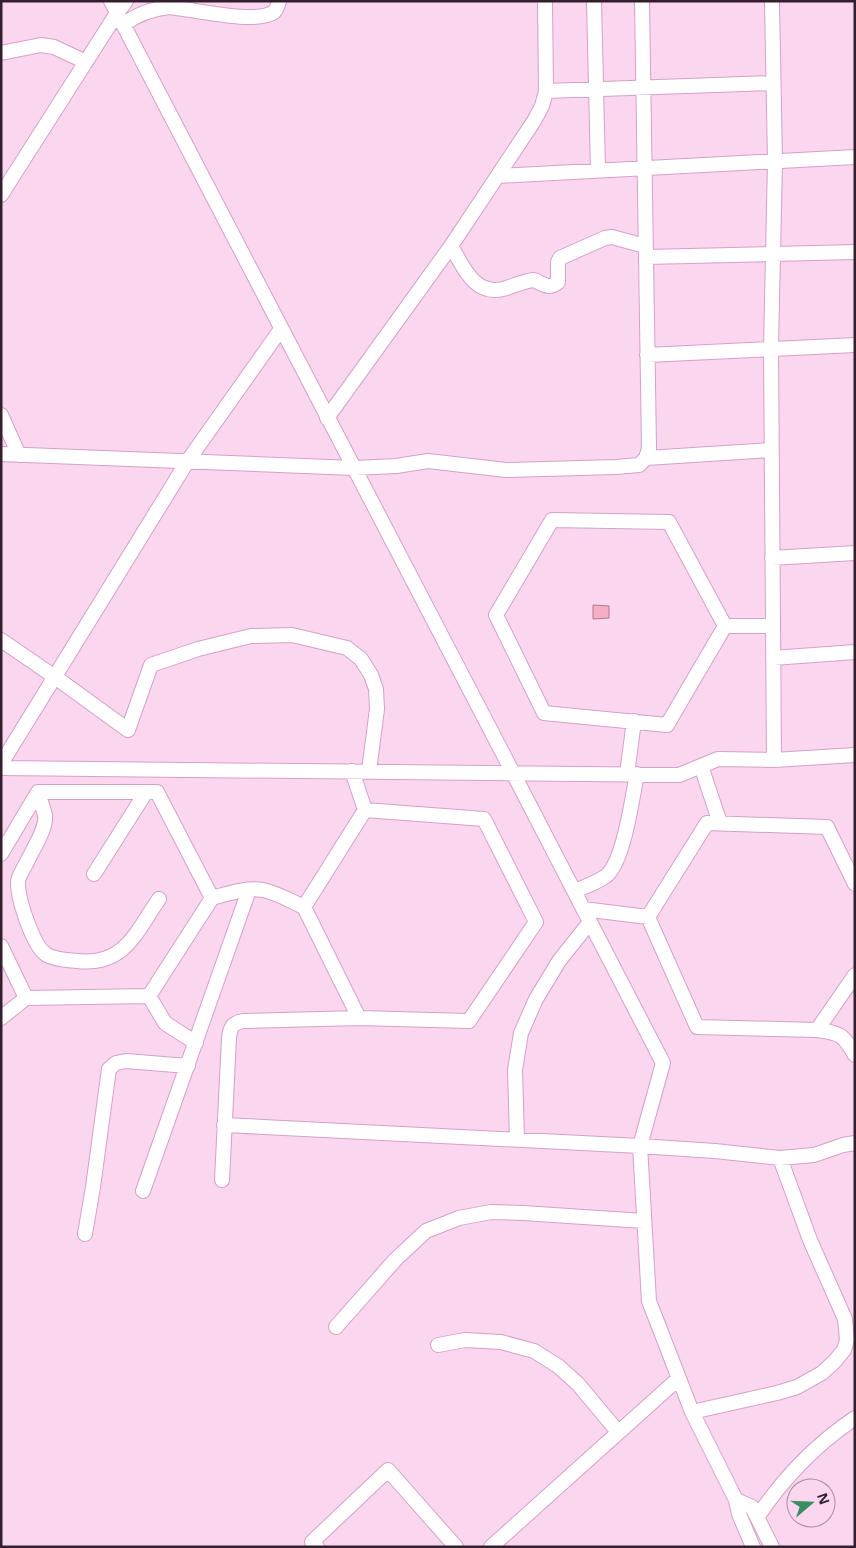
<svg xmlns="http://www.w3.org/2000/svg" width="856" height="1548" viewBox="0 0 856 1548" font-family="'Open Sans',sans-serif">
<rect width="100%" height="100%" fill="#fad7ef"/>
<path fill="#f4aec5" stroke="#b5768c" d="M593 605 609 606V618L593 619Z"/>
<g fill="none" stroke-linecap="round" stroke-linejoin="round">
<g stroke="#d7a0c7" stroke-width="16">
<path id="minor" d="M111 1 513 773 663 1063 640 1146 649 1301 692 1412 736 1500 739 1514 753 1547
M594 1 598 171
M772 1 775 162 771 348 774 760
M123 25C137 14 151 9 169 7 193 9 256 25 274 12 277 9 278 5 279 1
M1 53 41 45 54 47 86 62
M546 91 773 83
M498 176 855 157
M1 195 117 13 126 1
M451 246C463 266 474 296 503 289 514 286 523 281 534 280 543 284 549 290 558 282V262L560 258 605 238 612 237 645 246
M646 257 855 252
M647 355 855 345
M1 415 19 455
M327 418 451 246 534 121 542 106 546 91 545 1
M1 454 354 468 396 466 428 461 506 470 616 467 639 465 646 458 649 448 642 1
M646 458 771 450
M552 520 669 522 725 626 667 725 544 713 496 615Z
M772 558 855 553
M725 626H773
M1 640 55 677 128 730 151 665 198 649 251 636 292 635 347 648 361 659 371 675 376 689 377 709 369 771
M773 658 855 652
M1 764 187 462 281 329
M701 766 720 823
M1 768 679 775 718 759 774 760 855 755
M352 771 365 810
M627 774 634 721
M38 792C40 800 43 807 45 815 47 829 32 850 26 864 23 869 19 876 18 881 17 897 33 947 47 955 56 960 67 960 77 961 125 966 136 932 159 899
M365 810 484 819 536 922 469 1021 359 1018 304 907Z
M1 854 38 792H157
M94 874 146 792
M855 884 827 827 707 823 648 917 697 1027 817 1030 855 975
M574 891C585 887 596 883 606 876 624 862 632 798 637 774
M212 898C227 894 246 887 263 890 277 893 291 901 304 907
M583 909 648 917
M1 946 26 998 149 996 212 898 157 792
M149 996 165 1023 196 1043
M1 1018 26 998
M817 1030C840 1033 843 1034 855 1055
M224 1125 640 1146 715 1151 780 1158 814 1155 843 1145 855 1143
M517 1140 515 1070 521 1033 536 999 559 961 590 922
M222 1180 229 1038C230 1028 232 1023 243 1021L359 1018
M143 1191 249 890
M85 1234 93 1187 109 1069 116 1063 126 1061 188 1066
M336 1327 395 1260 426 1231 459 1218 491 1212 523 1213 644 1221
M438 1345 465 1340 501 1342 534 1351 558 1366 578 1384 618 1432
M692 1412 777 1393 797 1387 822 1373 834 1362 844 1350 847 1340 845 1319 810 1240 780 1158
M736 1500 752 1507 772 1547
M758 1516C785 1476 815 1445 855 1418
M317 1547 312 1542 388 1470 456 1547
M491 1547 678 1379"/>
</g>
<use href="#minor" stroke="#fff" stroke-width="14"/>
</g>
<rect width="856" height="1548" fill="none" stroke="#341f2e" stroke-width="5"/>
<g transform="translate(811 1503) rotate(71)"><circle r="24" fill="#fad7ef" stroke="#ab8da2"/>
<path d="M0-4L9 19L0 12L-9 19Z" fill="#388d61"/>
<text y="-8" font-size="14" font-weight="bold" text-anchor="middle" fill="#341f2e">N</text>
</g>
</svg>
